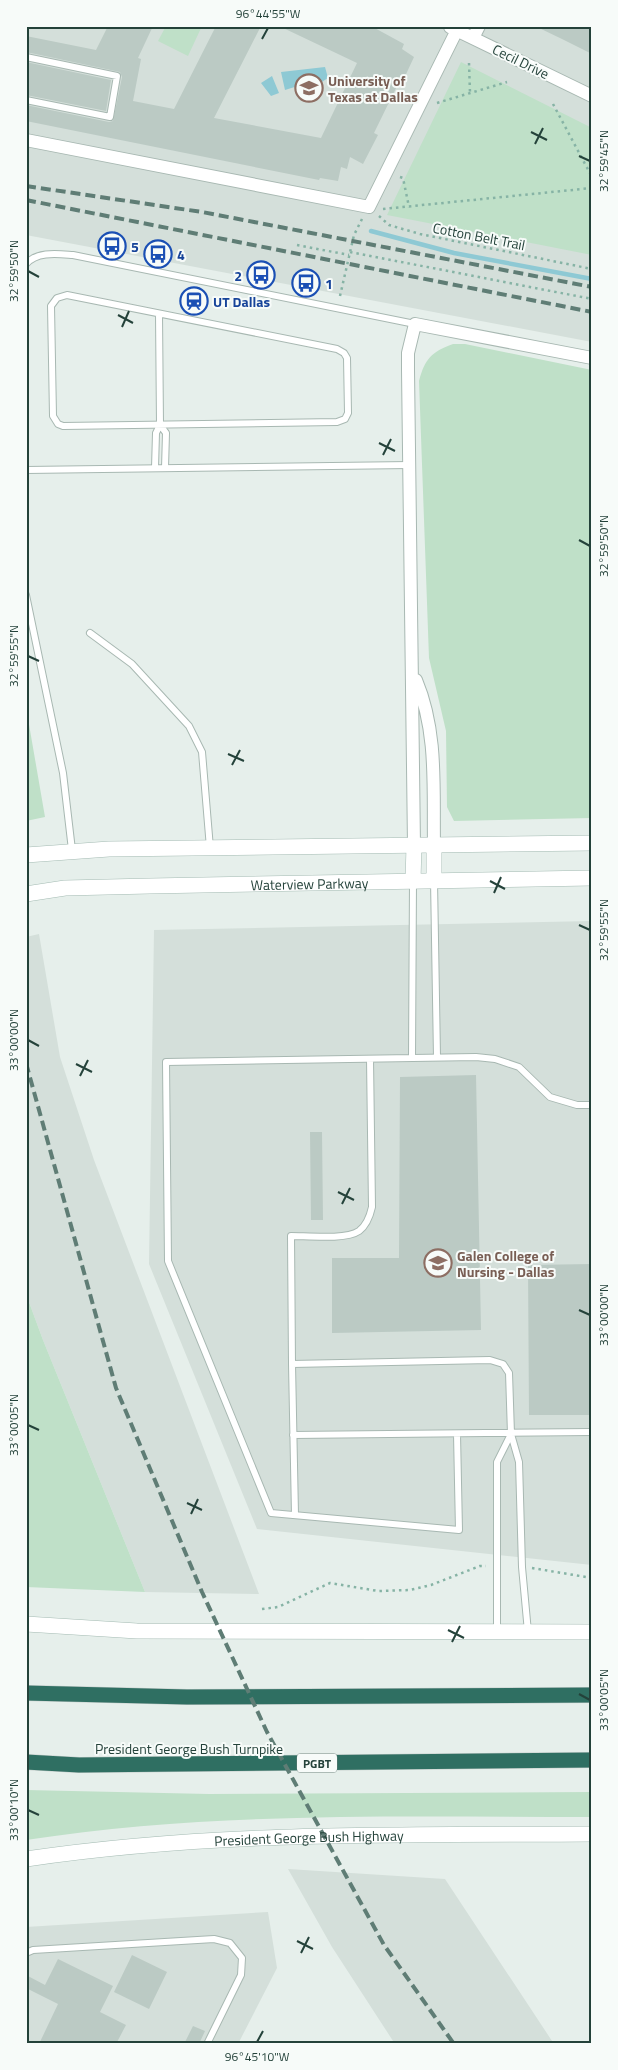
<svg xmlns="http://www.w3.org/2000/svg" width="618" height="2070" viewBox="0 0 618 2070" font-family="'Titillium Web',sans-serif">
<rect width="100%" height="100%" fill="#e6efeb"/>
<path fill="#d4dfda" d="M26 26H592V342L26 235Z
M592 921V1565L257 1529 149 1264 154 930Z
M39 934 60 1057 94 1160 259 1594 145 1592 43 1340 26 1294V937Z
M288 1869 445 1879 554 2044H395L332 1947Z
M268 1912 277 1968 238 2044H26V1927Z"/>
<path fill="#bfe0c8" d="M166 26H202L188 56 158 41Z
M461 62 592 128V255L387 215Z
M453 344H465L592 370V818L454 821 447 807 446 731 429 658 419 381C425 359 431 352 453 344Z
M26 707 45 817 26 821Z
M26 1294 43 1340 145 1592 26 1587Z
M26 1790 209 1794 592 1792V1817C403 1817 213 1811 26 1840Z"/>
<path fill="#8ec9d4" d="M325 67 328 78 309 90 301 85 285 90 281 72Z
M272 76 279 93 271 96 261 83Z"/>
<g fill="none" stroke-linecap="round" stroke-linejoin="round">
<path stroke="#8ec9d4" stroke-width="4.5" d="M371 231 454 253 592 279"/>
</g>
<path fill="#bbcac4" d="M108 26H153L138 58 141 59 133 101 174 109 216 26H261L214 118 321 138 357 63 279 26H371L404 44 402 49 414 57 401 85 398 84 374 133 378 135 363 164 350 157 347 169 341 167 338 181 320 178 319 180 26 121V105L109 122 113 121 122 77 120 72 26 52V36L96 50Z
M535 26H592V54L564 40Z
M26 62 111 80 106 111 26 95Z
M476 1075 481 1330 332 1333V1258H399L400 1077Z
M310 1132H322L323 1220H311Z
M592 1264V1415H529L528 1265Z
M132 1955 167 1972 149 2009 114 1992Z
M58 1959 113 1986 100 2012 126 2025 116 2044H39L58 2004 26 1988V1975L45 1985Z
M193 2026 205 2031 199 2044H184Z"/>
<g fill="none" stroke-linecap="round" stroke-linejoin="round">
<g stroke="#a8b8b2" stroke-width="8">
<path id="lane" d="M26 57 117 76 110 117 26 100
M26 264C37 251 58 254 73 255L415 324
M67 295 337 349 344 353 347 358 348 413 345 419 337 422 63 426 58 424 53 416 51 306 57 298Z
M160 425 166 433 165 468
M155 468 156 433 160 425 159 314
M26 470 410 465
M26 595 63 773 72 850
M90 633 132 664 189 726 202 752 210 848
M434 880 437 1057
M412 1057 413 881
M370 1059 372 1207C370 1216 367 1225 359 1231 346 1240 307 1236 291 1236L292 1364 490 1360 503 1364 509 1373 511 1434 519 1462 522 1567 528 1632
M292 1364 295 1515
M457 1434 459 1530 271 1513 168 1261 166 1062 476 1057 495 1059 519 1067 550 1097 577 1105H592
M293 1435 592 1432
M497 1632V1462L511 1434
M26 1953 33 1950 214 1939 230 1943 242 1958 241 1975 207 2044"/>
</g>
<g stroke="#a8b8b2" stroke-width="14">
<path id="street" d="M450 27 592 96
M473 38 479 26
M26 140 369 207 457 30
M416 680C438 732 433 789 434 845
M414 846 408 370V353L415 324 592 358"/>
</g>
<g stroke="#a4bbb3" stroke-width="16">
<g id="secondary">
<path d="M434 845V880"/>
<path d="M26 855 109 849 592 843"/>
<path d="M413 880 414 846"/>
<path id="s1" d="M26 894 65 888 150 886 592 878"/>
<path d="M26 1624 137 1631 592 1632"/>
<path id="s2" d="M26 1859C214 1831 403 1835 592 1834"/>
</g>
</g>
<g stroke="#c2cac8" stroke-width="16">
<path id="highway" d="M26 1693 187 1697 592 1695
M26 1762 79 1765 592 1760"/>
</g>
<path stroke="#86b3a5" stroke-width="2.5" stroke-dasharray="2.5 4" stroke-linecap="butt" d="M469 63 470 93
M437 103 507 82
M553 104 592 177
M400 177 403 178 409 207
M383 209 592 188
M379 216 389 225 420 234 592 269
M297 245 349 255
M350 252 592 299
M340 296 354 235 362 219
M532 1568 592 1578
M262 1609 278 1607 330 1583 378 1591 410 1590 431 1585 480 1566H486"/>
<use href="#lane" stroke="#fff" stroke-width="6"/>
<use href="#street" stroke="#fff" stroke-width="12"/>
<use href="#secondary" stroke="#fff" stroke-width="15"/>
<use href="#highway" stroke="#2f6f62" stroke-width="15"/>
<path stroke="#5f7d75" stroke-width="4" stroke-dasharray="10 5" stroke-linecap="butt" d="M26 186 202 212 592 287
M26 200 592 312
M26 1063 116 1388 202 1592 267 1732 384 1945 454 2044"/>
</g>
<path fill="none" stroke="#24423a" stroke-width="2" d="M262 39 268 28M531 132 547 140M535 144 543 128M579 156 590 161M28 271 39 277M118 315 133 323M122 327 129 311M379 443 395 451M383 455 391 439M579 540 590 546M28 656 39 661M228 754 244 761M232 765 240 750M490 881 505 889M494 893 501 877M579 925 590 930M28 1040 39 1046M76 1064 92 1072M80 1076 88 1060M338 1192 354 1200M342 1204 350 1188M579 1310 590 1315M28 1425 39 1430M187 1503 202 1510M191 1514 198 1499M448 1630 464 1638M452 1642 460 1626M579 1694 590 1700M28 1810 39 1815M297 1941 313 1949M301 1953 309 1937M257 2042 263 2031"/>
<defs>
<g id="university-ring" transform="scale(1.4375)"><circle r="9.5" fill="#f7fbf9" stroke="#8d6e63" stroke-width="1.5"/><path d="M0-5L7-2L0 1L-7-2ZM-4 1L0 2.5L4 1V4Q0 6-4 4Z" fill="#8d6e63"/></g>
<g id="bus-ring" transform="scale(1.4375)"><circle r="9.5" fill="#f7fbf9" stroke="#1a4fb4" stroke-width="1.5"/><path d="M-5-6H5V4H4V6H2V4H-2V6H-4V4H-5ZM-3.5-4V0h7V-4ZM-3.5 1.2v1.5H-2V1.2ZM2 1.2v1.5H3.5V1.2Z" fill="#1a4fb4"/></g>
<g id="station-ring" transform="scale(1.4375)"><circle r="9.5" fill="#f7fbf9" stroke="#1a4fb4" stroke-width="1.5"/><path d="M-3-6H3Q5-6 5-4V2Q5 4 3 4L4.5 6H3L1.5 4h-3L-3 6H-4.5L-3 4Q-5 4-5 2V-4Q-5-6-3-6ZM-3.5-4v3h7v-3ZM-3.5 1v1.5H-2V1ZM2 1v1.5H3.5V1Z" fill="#1a4fb4"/></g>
</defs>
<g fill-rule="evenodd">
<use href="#university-ring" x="309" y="88"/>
<use href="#bus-ring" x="112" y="246"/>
<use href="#bus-ring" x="158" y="254"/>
<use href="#bus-ring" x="261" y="275"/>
<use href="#bus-ring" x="306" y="283"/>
<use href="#station-ring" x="194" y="301"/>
<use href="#university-ring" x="438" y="1263"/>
</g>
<g text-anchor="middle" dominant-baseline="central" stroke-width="4" stroke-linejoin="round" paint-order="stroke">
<rect fill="#f7fbf9" stroke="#637a73" stroke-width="1" x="297" y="1753.5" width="40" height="19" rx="4"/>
<g font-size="12" font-weight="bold" fill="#24423a">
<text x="317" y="1763">PGBT</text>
</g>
<g font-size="14" fill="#24423a" stroke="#f7fbf9">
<text transform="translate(521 61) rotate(26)">Cecil Drive</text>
<text transform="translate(479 236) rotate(11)">Cotton Belt Trail</text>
<text stroke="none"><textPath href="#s1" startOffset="284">Waterview Parkway</textPath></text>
<text x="189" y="1748">President George Bush Turnpike</text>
<text stroke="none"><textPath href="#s2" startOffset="284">President George Bush Highway</textPath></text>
</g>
<g font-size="14" font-weight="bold" fill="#785e54" stroke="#f7fbf9" text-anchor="start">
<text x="328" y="80">University of<tspan x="328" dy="16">Texas at Dallas</tspan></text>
<text x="457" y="1255">Galen College of<tspan x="457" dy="16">Nursing - Dallas</tspan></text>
</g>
<g font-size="14" font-weight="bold" fill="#164399" stroke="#f7fbf9" text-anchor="start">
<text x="131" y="246">5</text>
<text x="177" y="254">4</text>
<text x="242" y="275" text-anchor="end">2</text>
<text x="325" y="283">1</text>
<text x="213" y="301">UT Dallas</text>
</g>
</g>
<rect width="618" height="2070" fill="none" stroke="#f7fbf9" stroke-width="55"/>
<rect x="28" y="28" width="562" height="2014" fill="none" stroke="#24423a" stroke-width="2"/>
<g font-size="12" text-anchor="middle" fill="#24423a">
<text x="268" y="18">96°44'55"W</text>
<text transform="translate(604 161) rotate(-90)" y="4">32°59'45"N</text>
<text transform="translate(14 271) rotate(-90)" y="4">32°59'50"N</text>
<text transform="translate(604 546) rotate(-90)" y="4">32°59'50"N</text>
<text transform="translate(14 656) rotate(-90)" y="4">32°59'55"N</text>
<text transform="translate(604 930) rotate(-90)" y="4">32°59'55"N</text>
<text transform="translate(14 1040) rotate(-90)" y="4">33°00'00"N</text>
<text transform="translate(604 1315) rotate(-90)" y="4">33°00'00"N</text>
<text transform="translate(14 1425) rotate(-90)" y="4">33°00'05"N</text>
<text transform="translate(604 1700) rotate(-90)" y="4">33°00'05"N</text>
<text transform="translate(14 1810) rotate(-90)" y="4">33°00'10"N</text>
<text x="257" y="2061">96°45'10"W</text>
</g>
</svg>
